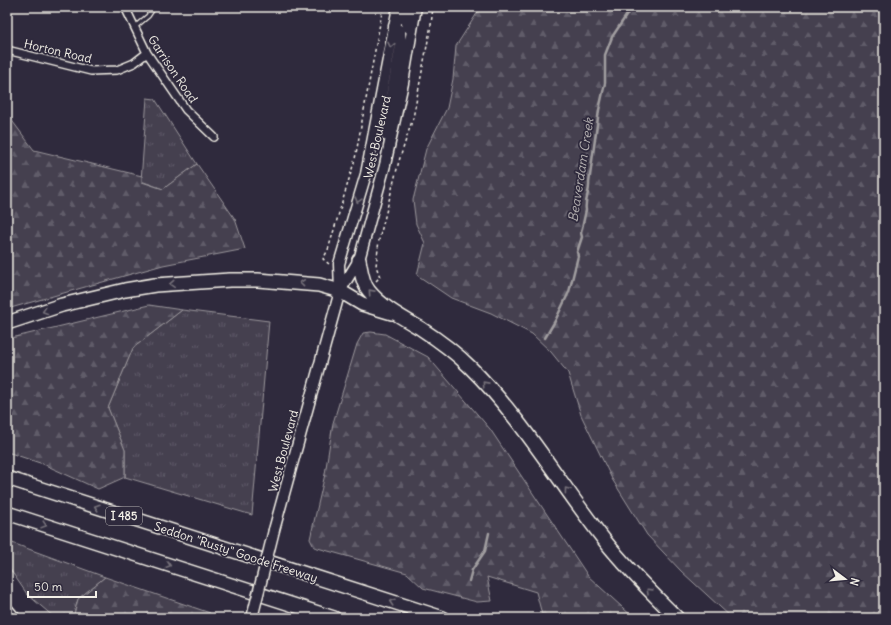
<svg xmlns="http://www.w3.org/2000/svg" width="891" height="625" viewBox="0 0 891 625" font-family="Delius,sans-serif">
<defs>
<pattern id="grass-tufts" width="24" height="20" patternUnits="userSpaceOnUse"><rect width="24" height="20" fill="#454050"/><path d="M3 7l-1-3M5 7V3M7 7l1-3M15 17l-1-3M17 17v-4M19 17l1-3" fill="none" stroke="#605c69"/></pattern>
<pattern id="forest-firs" width="22" height="20" patternUnits="userSpaceOnUse"><rect width="22" height="20" fill="#454050"/><path d="M5 1l3.5 6h-7zM16 11l3.5 6h-7z" fill="#605c69"/></pattern>
</defs>
<rect width="100%" height="100%" fill="#2f2a3d"/>
<filter id="ink" filterUnits="userSpaceOnUse"><feTurbulence type="fractalNoise" baseFrequency=".025" numOctaves="2"/><feDisplacementMap in="SourceGraphic" scale="8" xChannelSelector="R" yChannelSelector="G"/><feConvolveMatrix kernelMatrix="1 2 1 2 8 2 1 2 1" color-interpolation-filters="sRGB"/></filter>
<g filter="url(#ink)">
<path fill="url(#grass-tufts)" stroke="#9c989c" d="M147 98 155 99 197 164 163 189 141 181Z
M182 310 269 321 252 515 125 477V450L108 408 133 348Z
M7 541 15 544 105 577 78 599 73 618H55L27 594 7 565Z"/>
<path fill="url(#forest-firs)" stroke="#9c989c" d="M481 7H884V618H732L681 571 647 535 612 479 581 415 568 373 551 352 532 334 491 313 451 298 417 275 425 243 416 224 413 200 426 149 447 108 453 79 456 46Z
M7 114 34 150 142 176V182L163 189 197 164 235 219 245 249 163 265 7 309Z
M149 305 182 310 133 348 108 408 125 450V477L98 489 43 464 7 452V339Z
M371 332 385 334 428 357 490 429 588 576 634 618H543L536 592 487 577 492 601 477 602 423 588 407 573 314 547 310 539 325 474 333 423 357 344 363 333Z
M105 577 210 613 208 618H73L78 599Z"/>
<g fill="none" stroke-linecap="round" stroke-linejoin="round">
<path stroke="#a19ea0" stroke-width="2.5" d="M545 338 555 321 569 292 578 256 577 252 582 237 581 233 586 210C584 201 590 192 589 183L599 110 605 83V55L612 37 628 13 634 7
M469 581 472 570 485 551 489 533"/>
<g stroke="#f4f1e8" stroke-width="6">
<path id="lane" d="M135 27 148 16 154 7"/>
</g>
<g stroke="#f4f1e8" stroke-width="10">
<path id="street" d="M125 7 147 53 186 110 214 137
M7 50 91 71 117 70 134 63 147 53"/>
</g>
<g stroke="#f4f1e8" stroke-width="13">
<path id="secondary" d="M406 7C404 18 403 23 412 31
M387 136V118L401 45 400 31 394 26
M340 291 359 260 385 165 403 83 416 7
M274 530 340 291 339 264 366 174 398 7"/>
</g>
<g stroke="#f4f1e8" stroke-width="16">
<path id="highway" d="M359 260C361 270 362 283 369 291 382 307 403 318 420 328 437 339 455 352 470 367 522 418 560 484 605 541 627 569 652 593 677 618
M7 323 62 305 125 290 155 285 230 280H258L319 285 340 291 362 304 392 313
M7 478 443 618
M7 513 334 618
M7 611 13 618"/>
</g>
<path stroke="#f4f1e8" stroke-width="1.5" stroke-dasharray="3 3" stroke-linecap="butt" d="M329 264 323 259 328 250 355 159 383 7
M376 281 380 277 376 266 379 240 399 161 413 118 431 25 433 7"/>
<use href="#lane" stroke="#2f2a3d" stroke-width="3.5"/>
<use href="#street" stroke="#2f2a3d" stroke-width="7"/>
<use href="#secondary" stroke="#2f2a3d" stroke-width="10"/>
<use href="#highway" stroke="#2f2a3d" stroke-width="13"/>
<g stroke="#f4f1e8" stroke-width="13" stroke-linecap="butt">
<path id="secondary-bridge" d="M252 618 274 530"/>
</g>
<use href="#secondary-bridge" stroke="#2f2a3d" stroke-width="10"/>
</g>
<defs><path id="oneway-chevron" d="M-2-3.5L2.5 0L-2 3.5" fill="none" stroke-width="1.6" stroke-linecap="round" stroke-linejoin="round"/></defs>
<g stroke="#747079">
<use href="#oneway-chevron" transform="translate(391 45) rotate(101)"/>
<use href="#oneway-chevron" transform="translate(358 200) rotate(106)"/>
<use href="#oneway-chevron" transform="translate(302 283) rotate(-174)"/>
<use href="#oneway-chevron" transform="translate(172 284) rotate(176)"/>
<use href="#oneway-chevron" transform="translate(371 292) rotate(-132)"/>
<use href="#oneway-chevron" transform="translate(45 311) rotate(162)"/>
<use href="#oneway-chevron" transform="translate(485 384) rotate(-132)"/>
<use href="#oneway-chevron" transform="translate(567 490) rotate(-127)"/>
<use href="#oneway-chevron" transform="translate(97 507) rotate(-162)"/>
<use href="#oneway-chevron" transform="translate(44 525) rotate(18)"/>
<use href="#oneway-chevron" transform="translate(168 565) rotate(18)"/>
<use href="#oneway-chevron" transform="translate(649 591) rotate(-136)"/>
<use href="#oneway-chevron" transform="translate(392 602) rotate(-162)"/>
</g>
</g>
<g text-anchor="middle" dominant-baseline="central" stroke-width="3.5" stroke-linejoin="round" paint-order="stroke">
<rect fill="#2f2a3d" stroke="#b9b5b5" stroke-width="1" x="106" y="507" width="36" height="18" rx="3"/>
<g font-size="11" font-weight="bold" fill="#f4f1e8">
<text x="124" y="516">I 485</text>
</g>
<g font-size="12" fill="#f4f1e8" stroke="#2f2a3d">
<text transform="translate(58 51) rotate(13)">Horton Road</text>
<text transform="translate(173 69) rotate(56)">Garrison Road</text>
<text transform="translate(377 137) rotate(-77)">West Boulevard</text>
<text transform="translate(283 451) rotate(-75)">West Boulevard</text>
<text transform="translate(236 552) rotate(18)">Seddon "Rusty" Goode Freeway</text>
</g>
<g font-size="13" font-style="italic" fill="#b6b2b2" stroke="#2f2a3d">
<text transform="translate(581 170) rotate(-81)">Beaverdam Creek</text>
</g>
</g>
<rect width="891" height="625" fill="none" stroke="#2f2a3d" stroke-width="24"/>
<rect x="12" y="12" width="867" height="601" fill="none" stroke="#f4f1e8" stroke-width="1.5" filter="url(#ink)"/>
<g transform="translate(845 579) rotate(106)" stroke="#2f2a3d" stroke-width="3" paint-order="stroke">
<path d="M0-3L7 15L0 10L-7 15Z" fill="#f4f1e8"/>
<text y="-6" font-size="11" font-weight="bold" text-anchor="middle" fill="#f4f1e8">N</text>
</g>
<path d="M28 591v6h68v-6" fill="none" stroke="#f4f1e8" stroke-width="2"/>
<text x="34" y="591" font-size="12" fill="#f4f1e8" stroke="#2f2a3d" stroke-width="3" paint-order="stroke">50 m</text>
</svg>
